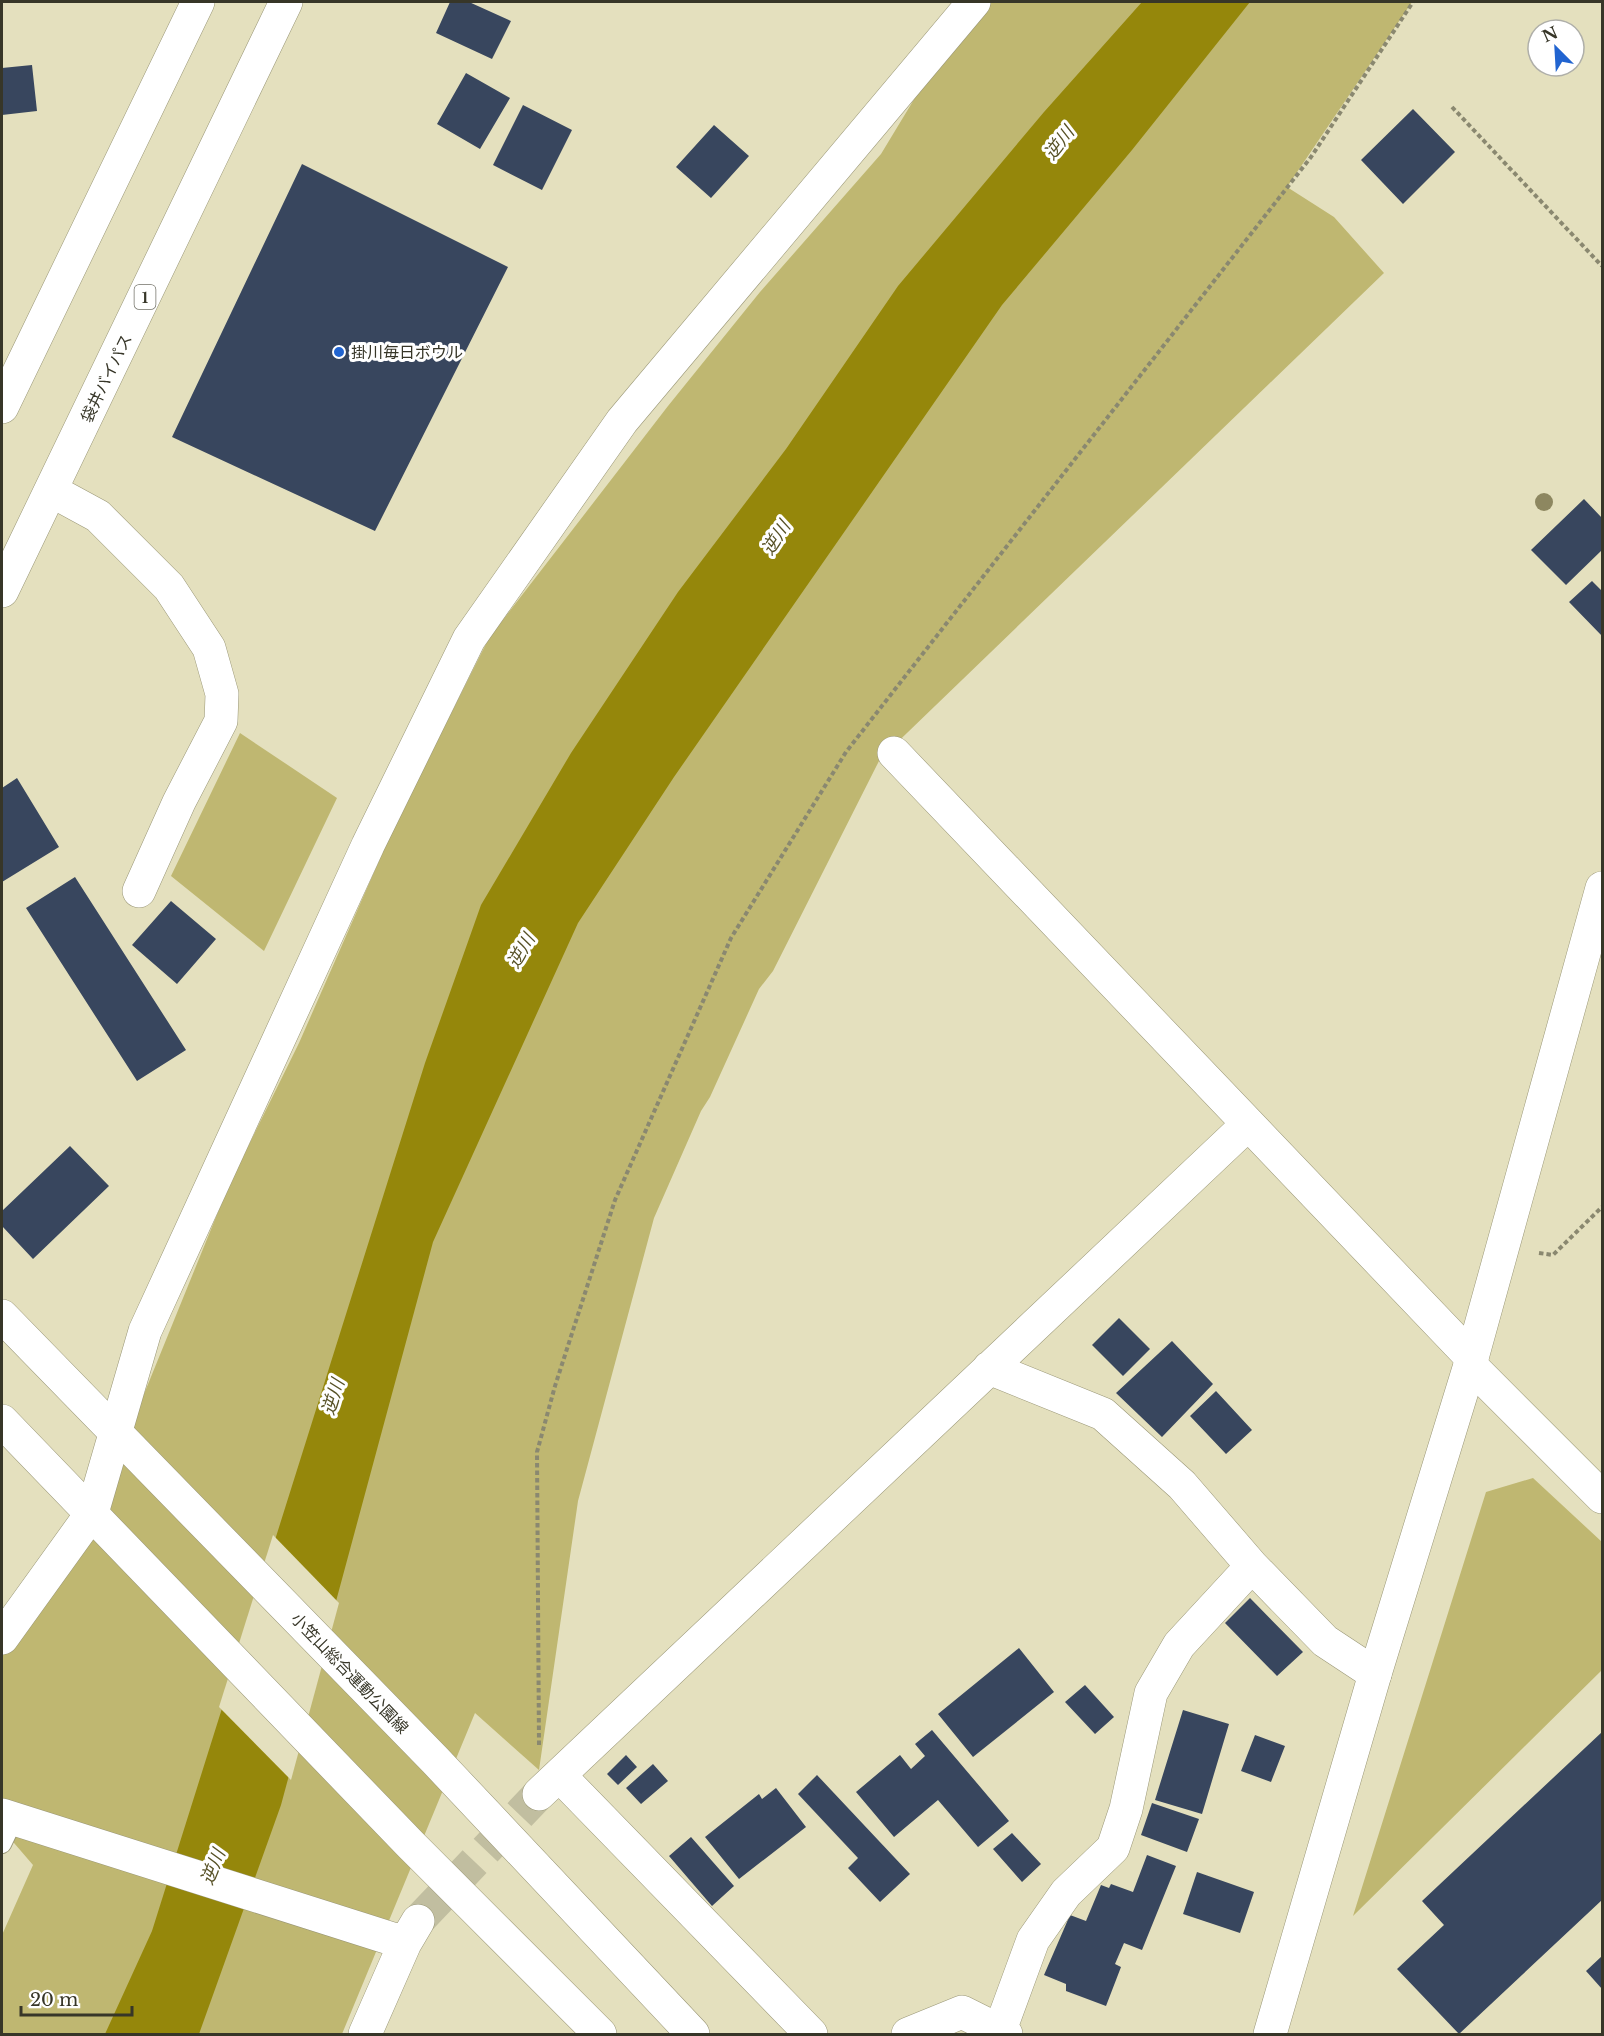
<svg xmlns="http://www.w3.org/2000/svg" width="1604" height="2036" viewBox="0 0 1604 2036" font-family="'Libre Baskerville','Noto Sans JP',serif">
<rect width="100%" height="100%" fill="#e4e0be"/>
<path fill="#bfb771" d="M973 2H1412L1287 187 1334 217 1384 273 880 759 773 971 759 989 710 1097 701 1111 654 1218 578 1501 539 1770 475 1713 342 2034H2V1935L33 1865 2 1829V1646L142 1399 229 1185 299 1043 393 829 489 638 668 406 760 292 881 154Z
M240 733 337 798 264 951 171 876Z
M1533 1478 1602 1542V1670L1353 1916 1486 1492Z"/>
<path fill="#95870b" d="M1142 2H1250L1132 150 1002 305 674 777 578 923 433 1242 281 1805 199 2034H105L152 1931 425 1063 481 905 571 753 678 592 786 449 898 286 1044 112Z"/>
<path fill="#e4e0be" d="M273 1535 339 1603 291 1780 219 1707Z"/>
<path fill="#38465e" d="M450 2H469L511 21 492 59 436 33Z
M32 65 37 111 2 115V68Z
M466 73 510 98 480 149 437 124Z
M523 105 572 130 542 190 493 165Z
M1413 109 1455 152 1403 204 1361 160Z
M714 125 749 156 711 198 676 167Z
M302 164 508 267 375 531 172 437Z
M1584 499 1602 518V550L1566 585 1531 550Z
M1592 581 1602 591V636L1569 602Z
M17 778 59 847 2 882V788Z
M75 877 186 1050 137 1081 26 908Z
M171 901 216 939 177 984 132 945Z
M70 1146 109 1186 33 1259 2 1226V1211Z
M1119 1318 1150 1349 1123 1376 1092 1345Z
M1172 1341 1213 1384 1162 1437 1116 1393Z
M1216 1391 1252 1430 1226 1454 1190 1416Z
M1250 1598 1303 1652 1277 1676 1225 1623Z
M1019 1648 1054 1692 973 1757 938 1714Z
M1085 1685 1114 1717 1095 1734 1065 1702Z
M1183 1710 1229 1724 1202 1814 1155 1800Z
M932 1730 1009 1821 978 1847 938 1800 894 1837 856 1792 900 1755 911 1769 925 1756 915 1744Z
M1602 1732V1900L1459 2034 1397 1969 1444 1925 1422 1901Z
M1255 1735 1285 1746 1271 1782 1241 1771Z
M626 1755 637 1767 618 1785 607 1774Z
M653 1764 668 1781 641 1804 626 1788Z
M817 1775 910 1874 880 1902 848 1868 858 1858 798 1794Z
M776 1788 806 1827 739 1879 705 1837 759 1794 762 1799Z
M1152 1803 1199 1819 1187 1852 1141 1835Z
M1012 1833 1041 1864 1022 1882 993 1849Z
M691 1837 734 1886 712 1906 669 1856Z
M1147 1855 1176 1866 1142 1950 1124 1943 1115 1964 1121 1967 1106 2006 1066 1991V1984L1044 1975 1070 1915 1086 1921 1101 1885 1109 1888 1111 1884 1133 1892Z
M1197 1872 1254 1892 1240 1933 1183 1914Z
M1602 1956V1989L1586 1971Z"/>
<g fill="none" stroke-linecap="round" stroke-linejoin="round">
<path stroke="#c1bea0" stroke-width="33" stroke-dasharray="33 16" stroke-linecap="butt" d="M418 1921 539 1794"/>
<g stroke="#9a9777" stroke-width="20">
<path id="lane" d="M2 1844 14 1819"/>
</g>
<g stroke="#9a9777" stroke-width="34">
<path id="street" d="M52 491 98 516 169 587 209 648 222 694 221 721 179 802 139 891
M894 753 1472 1358
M1470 1365 1602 1497
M989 1368 1103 1414 1182 1485 1252 1566 1325 1641 1375 1674
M2 1638 92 1513 145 1331 368 845 469 639 622 421 974 2
M559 1775 811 2034
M539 1794 1248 1124
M2 1815 405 1943
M1000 2030 1033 1940 1066 1893 1113 1848 1126 1809 1151 1693 1179 1645 1252 1566
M365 2034 405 1943 418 1921
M908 2034 962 2012 1006 2034"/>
</g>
<g stroke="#9a9777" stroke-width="34">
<path id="secondary" d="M2 1316 435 1760 693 2034
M2 1421 410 1844 600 2034
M1270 2034 1375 1674 1470 1365 1602 888"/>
</g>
<g stroke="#9a9777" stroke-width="34">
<path id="highway" d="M2 407 198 2
M2 591 286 2"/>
</g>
<path stroke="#8a8870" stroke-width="4" stroke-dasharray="4.5 3" stroke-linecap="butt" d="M1452 107 1602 266
M1539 1253 1553 1255 1602 1207
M539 1745 537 1452 555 1386 615 1200 731 938 846 752 1311 157 1413 2"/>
<use href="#lane" stroke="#fff" stroke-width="18"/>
<use href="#street" stroke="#fff" stroke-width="33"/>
<use href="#secondary" stroke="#fff" stroke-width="33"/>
<use href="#highway" stroke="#fff" stroke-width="33"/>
</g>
<circle fill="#8d8760" cx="1544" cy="502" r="9"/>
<circle fill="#2164d0" stroke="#fff" stroke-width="2" cx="339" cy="352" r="6"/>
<g text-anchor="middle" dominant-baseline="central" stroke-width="6" stroke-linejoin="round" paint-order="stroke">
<rect fill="#fff" stroke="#737268" stroke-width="1.5" x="134.5" y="285" width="21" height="24" rx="4.5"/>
<g font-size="15" font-weight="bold" fill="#373628">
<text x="145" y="297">1</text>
</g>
<g font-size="16" fill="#373628" stroke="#fff" text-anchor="start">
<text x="351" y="352">掛川毎日ボウル</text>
</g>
<g font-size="16" fill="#373628" stroke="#fff">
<text transform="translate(106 378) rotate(-64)">袋井バイパス</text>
<text transform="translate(350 1673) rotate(46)">小笠山総合運動公園線</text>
</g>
<g font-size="18" font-style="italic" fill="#575126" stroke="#fff">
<text transform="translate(1059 143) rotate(-52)">逆川</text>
<text transform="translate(776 538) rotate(-57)">逆川</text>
<text transform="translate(521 951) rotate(-60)">逆川</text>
<text transform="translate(333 1397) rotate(-72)">逆川</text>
<text transform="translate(213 1867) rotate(-68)">逆川</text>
</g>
</g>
<rect width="1604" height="2036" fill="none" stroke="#373628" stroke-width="6"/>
<g transform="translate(1556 48) rotate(336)"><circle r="28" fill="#ffffff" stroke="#afafa9" stroke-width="1.5"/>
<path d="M0-4.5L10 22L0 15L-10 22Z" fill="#2164d0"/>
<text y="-9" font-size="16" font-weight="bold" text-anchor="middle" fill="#373628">N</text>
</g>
<path d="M21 2006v9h111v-9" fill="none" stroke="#373628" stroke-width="3"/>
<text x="30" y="2006" font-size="18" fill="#373628" stroke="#ffffff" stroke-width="4.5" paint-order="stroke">20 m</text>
</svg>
